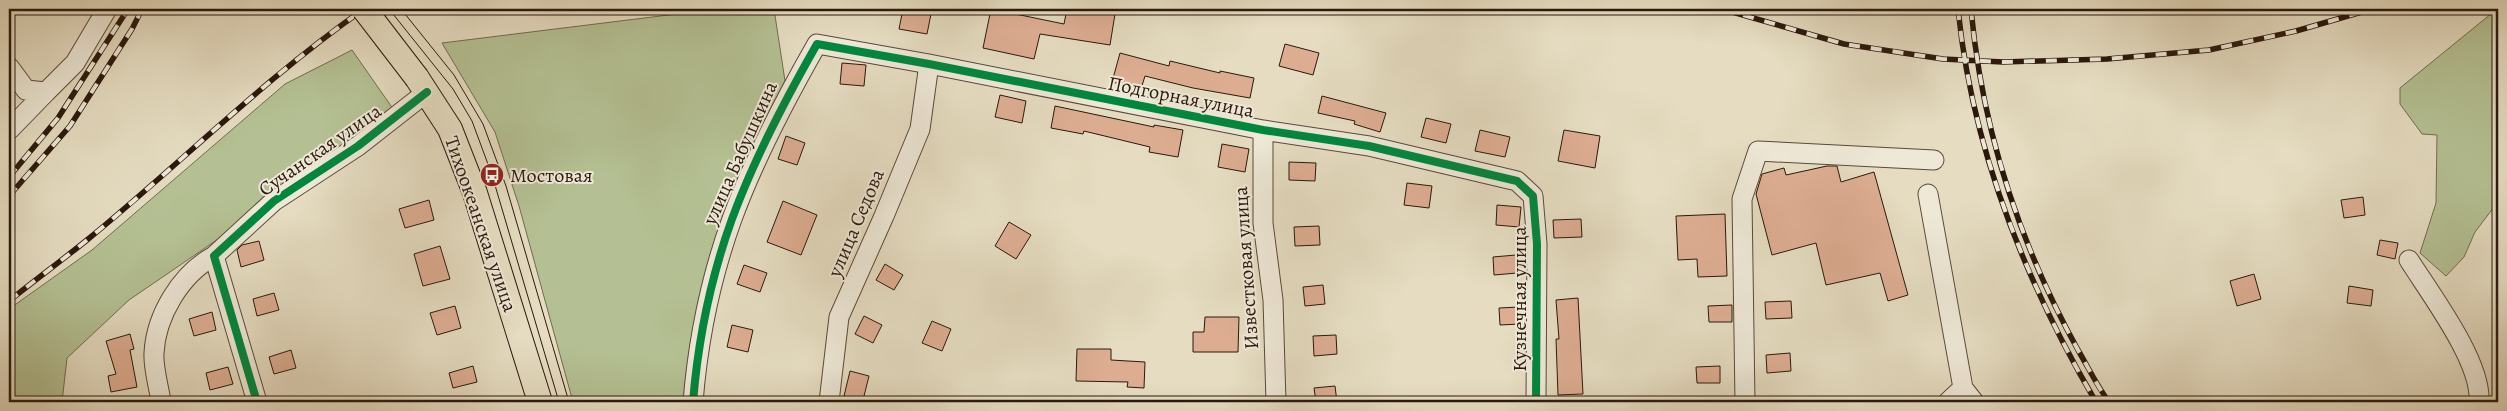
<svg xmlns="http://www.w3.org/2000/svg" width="2507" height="411" viewBox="0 0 2507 411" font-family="Alegreya,serif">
<rect width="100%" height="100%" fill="#e5dcc1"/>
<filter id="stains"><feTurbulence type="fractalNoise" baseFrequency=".004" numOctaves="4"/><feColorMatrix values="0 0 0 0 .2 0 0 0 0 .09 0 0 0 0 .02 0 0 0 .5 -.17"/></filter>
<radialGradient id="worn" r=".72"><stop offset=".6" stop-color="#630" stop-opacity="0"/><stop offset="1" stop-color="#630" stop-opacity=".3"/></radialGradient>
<path fill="#b4c093" stroke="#706c50" d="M717 9H774L785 81 758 136 688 402H573L519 206 495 132 442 43Z
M2497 9 2498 207H2494L2475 232 2464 257 2446 276 2420 253 2436 203 2437 135 2422 134 2400 104V88Z
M352 50 398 116 129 300 67 358 62 402H9V309L92 250 285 84Z"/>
<path fill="#ddad92" stroke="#2b180c" d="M903 9H932L927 34 899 29Z
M991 9 1064 24 1067 9 1115 14 1110 45 1040 34 1034 59 983 48Z
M1285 44 1319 53 1313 75 1279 66Z
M1120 53 1169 66 1170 61 1220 73V71L1254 78 1250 98 1193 88 1145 76 1141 89 1112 82Z
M842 63 866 65 864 86 840 84Z
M1000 95 1026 101 1022 123 995 117Z
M1322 96 1386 113 1380 132 1354 124 1355 121 1318 113Z
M1055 106 1154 127V125L1183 130 1178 157 1149 152 1150 147 1084 131 1083 134 1051 128Z
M1426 118 1451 124 1446 143 1421 137Z
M1480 130 1510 137 1505 157 1475 151Z
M1564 130 1600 136 1595 168 1558 161Z
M786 136 805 143 797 165 778 159Z
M1222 144 1249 149 1245 172 1218 167Z
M1289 162 1316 163 1315 181 1289 180Z
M1827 166H1837L1841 182 1874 172 1908 295 1888 301 1880 273 1826 285 1816 243 1772 255 1756 194 1762 174 1784 168 1786 175Z
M1407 183 1432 186 1429 208 1404 205Z
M2363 197 2365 215 2344 218 2341 200Z
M429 200 434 220 405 228 399 209Z
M783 201 817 215 801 255 767 242Z
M1497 205 1521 207 1519 227 1496 225Z
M1725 214 1727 276 1698 277 1697 259 1678 260 1676 216Z
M1581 219 1582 237 1554 238 1553 220Z
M1009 222 1031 235 1016 259 995 246Z
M1319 226 1320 245 1295 246 1294 227Z
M2380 240 2398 243 2395 259 2377 255Z
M259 241 264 260 241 267 237 250 242 245Z
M440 246 450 279 423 286 414 254Z
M1516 255 1517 273 1494 275 1493 257Z
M885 264 903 275 894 290 876 280Z
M744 265 767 273 760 292 737 284Z
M2254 274 2261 299 2237 306 2230 281Z
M1323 285 1325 304 1305 306 1303 287Z
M2349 286 2373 290 2371 306 2347 303Z
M274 293 279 310 257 316 253 299Z
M1578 298 1583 394 1558 395 1556 339H1559L1556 300Z
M1791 301 1792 318 1766 319 1765 302Z
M1732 305V322H1709L1708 306Z
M455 306 461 328 437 335 430 313Z
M1519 307 1520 324 1500 325 1499 308Z
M212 312 216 330 194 336 189 319Z
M864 316 882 325 873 343 855 334Z
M1205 317H1239L1238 352H1193V332H1204Z
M932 321 951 329 942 351 922 343Z
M732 325 753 330 748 352 727 347Z
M130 334 134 349 130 350 137 387 111 392 108 376 116 374 106 341Z
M1336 335 1337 354 1314 356 1313 336Z
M1077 349H1111V360L1145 362 1144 388 1127 387 1128 382 1076 381Z
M291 350 296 368 274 374 269 357Z
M1790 353 1791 371 1767 373 1766 355Z
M473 366 477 382 453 388 449 373Z
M1720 366V383H1697L1696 367Z
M228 367 233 384 210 390 206 373Z
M850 371 869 376 863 400 844 396Z
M1335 386 1337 402H1316L1314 388Z"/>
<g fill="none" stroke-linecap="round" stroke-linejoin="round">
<g stroke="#5a4939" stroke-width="21">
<path id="minor" d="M9 67 26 90 46 92 75 63 107 9
M9 130 46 92
M1263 130V223L1273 300 1276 402
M1928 194 1963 388 1974 402
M2409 260C2431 295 2482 362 2479 402
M161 402C159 387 153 368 154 353 156 315 181 274 214 256
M257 402 214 256 274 201 358 146 427 92
M693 402C698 341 711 277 732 219 754 159 785 100 817 44L929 64 1263 130 1369 146 1517 181 1533 196 1537 244 1536 402
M829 402 839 317 884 216 920 129 929 64
M1745 402 1742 199 1758 151 1934 160
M1948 402 1963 388"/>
</g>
<g stroke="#2b180c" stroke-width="26">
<path id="major" d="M417 78 450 129 475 193 540 402"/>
</g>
<use href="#minor" stroke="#eee8d7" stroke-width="19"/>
<use href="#major" stroke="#e5dcc1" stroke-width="24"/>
<path stroke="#2b180c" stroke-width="1" d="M389 9 453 89 472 121 492 175 559 402
M401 9 454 75 483 124 506 186 569 402"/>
<g stroke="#2b180c" stroke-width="5.5">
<path id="rail" d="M1722 9 1844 44 1943 59 2003 62 2107 59 2209 50 2296 31 2372 9
M1958 9C1972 148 2026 283 2096 402
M1971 9C1982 129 2020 245 2078 350 2088 367 2097 386 2109 402
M9 177 58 118 128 9
M9 196 70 126 132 29 142 9
M9 301C35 280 61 261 87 240 180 164 265 78 364 9"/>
</g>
<use href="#rail" stroke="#eee8d7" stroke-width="4" stroke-dasharray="11" stroke-linecap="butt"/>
<g stroke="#2b180c" stroke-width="26" stroke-linecap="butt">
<path id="major-bridge" d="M364 9 417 78"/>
</g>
<use href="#major-bridge" stroke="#e5dcc1" stroke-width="24"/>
<g stroke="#eee8d7" stroke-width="11">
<path id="cycleway" d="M257 402 214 256 274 201 358 146 427 92
M693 402C698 341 711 277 732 219 754 159 785 100 817 44L929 64 1263 130 1369 146 1517 181 1533 196 1537 244 1536 402"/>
</g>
<use href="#cycleway" stroke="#00873e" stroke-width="8"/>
</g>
<defs>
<g id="bus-disc" transform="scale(1.25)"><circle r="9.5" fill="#8f2418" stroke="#eee8d7"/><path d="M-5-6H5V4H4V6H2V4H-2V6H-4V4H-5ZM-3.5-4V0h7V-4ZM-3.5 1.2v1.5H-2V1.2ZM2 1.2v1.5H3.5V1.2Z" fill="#fff"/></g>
</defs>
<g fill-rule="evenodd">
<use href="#bus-disc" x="492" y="175"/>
</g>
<g text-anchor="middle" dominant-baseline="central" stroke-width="4" stroke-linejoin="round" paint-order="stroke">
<g font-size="20" fill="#2b180c" stroke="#eee8d7">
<text transform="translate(1181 97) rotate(11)">Подгорная улица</text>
<text transform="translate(320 150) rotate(-35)">Сучанская улица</text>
<text transform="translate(740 153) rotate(-66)">улица Бабушкина</text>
<text transform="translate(856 223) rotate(-67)">улица Седова</text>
<text transform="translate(481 224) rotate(71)">Тихоокеанская улица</text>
<text transform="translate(1246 268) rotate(-94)">Известковая улица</text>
<text transform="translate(1519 299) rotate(-90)">Кузнечная улица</text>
</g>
<g font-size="20" fill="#2b180c" stroke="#eee8d7" text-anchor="start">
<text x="510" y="175">Мостовая</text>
</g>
</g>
<rect width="2507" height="411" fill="none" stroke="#e5dcc1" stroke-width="30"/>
<rect x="10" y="10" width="2487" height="391" fill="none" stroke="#2b180c" stroke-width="2.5"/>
<rect x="15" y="15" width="2477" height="381" fill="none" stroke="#2b180c"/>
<rect width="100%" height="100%" filter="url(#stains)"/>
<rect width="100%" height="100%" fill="url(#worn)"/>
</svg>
